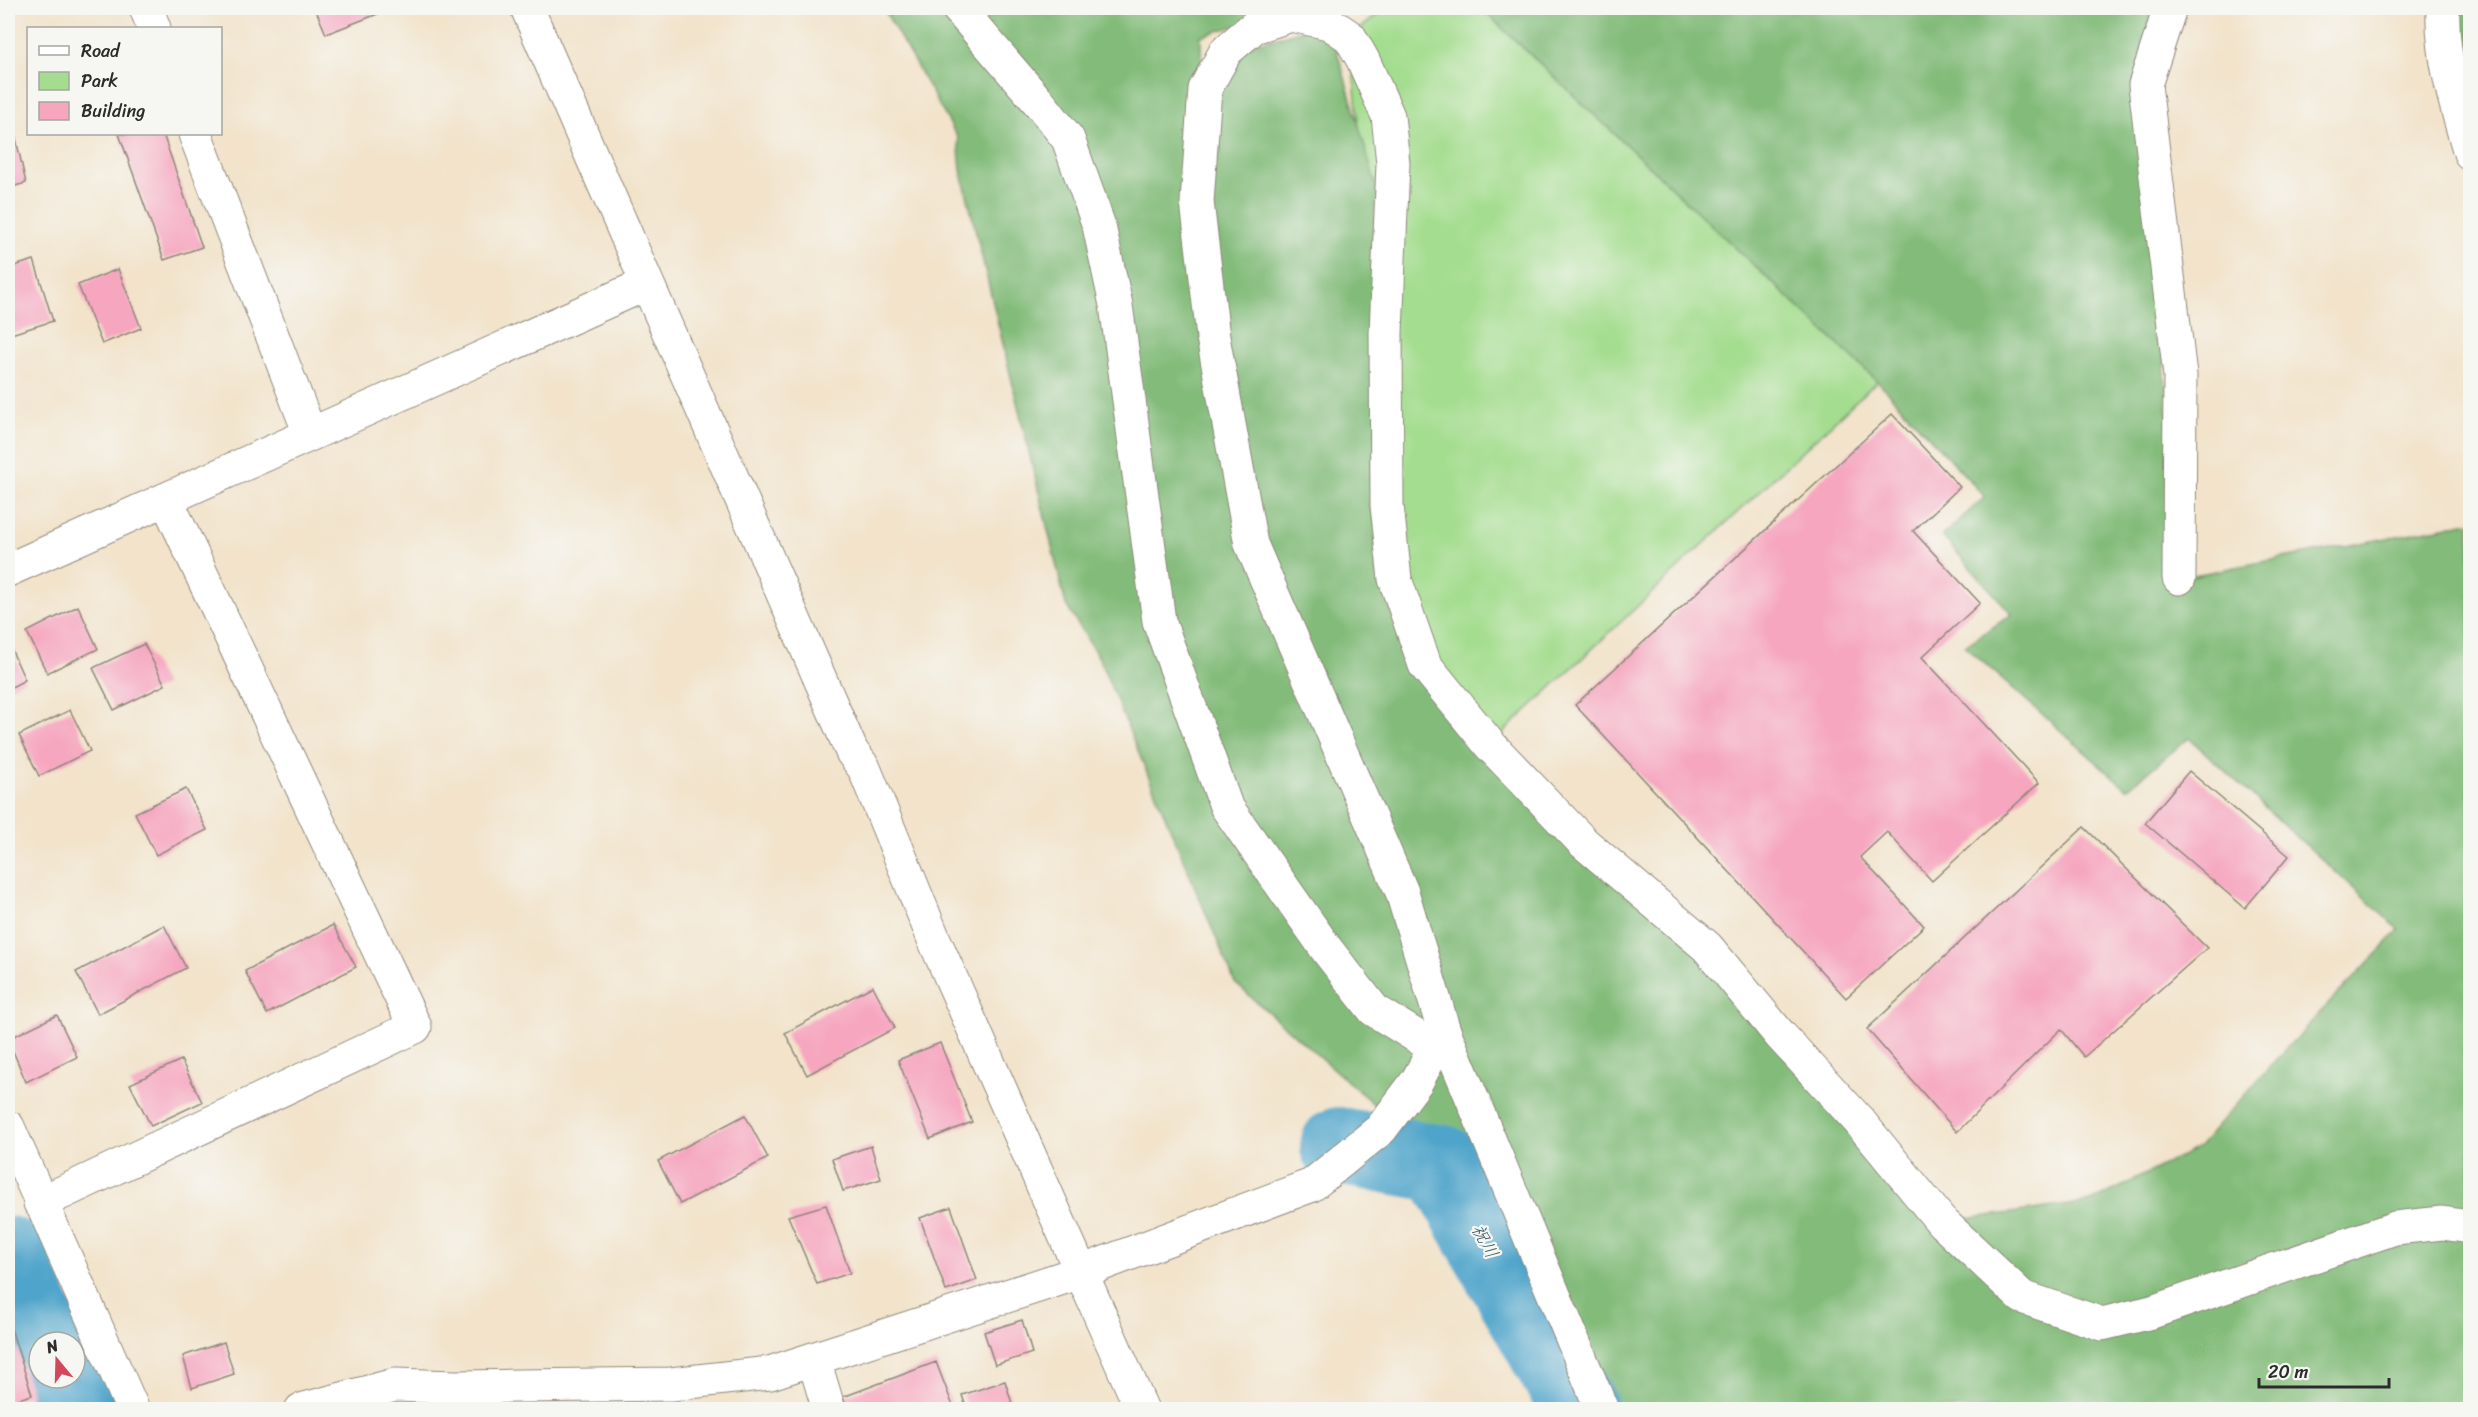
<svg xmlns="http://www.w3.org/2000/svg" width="2478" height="1417" viewBox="0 0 2478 1417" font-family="Sriracha,'Klee One',sans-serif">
<rect width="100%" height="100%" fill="#f6f6f2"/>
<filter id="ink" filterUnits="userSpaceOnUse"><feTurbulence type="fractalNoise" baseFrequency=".0167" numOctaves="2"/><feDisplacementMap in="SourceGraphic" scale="12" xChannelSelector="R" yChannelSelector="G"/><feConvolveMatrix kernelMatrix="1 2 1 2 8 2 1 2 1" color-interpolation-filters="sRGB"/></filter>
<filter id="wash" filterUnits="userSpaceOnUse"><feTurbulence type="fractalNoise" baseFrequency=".008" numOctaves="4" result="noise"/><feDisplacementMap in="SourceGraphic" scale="24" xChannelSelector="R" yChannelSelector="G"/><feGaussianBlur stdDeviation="1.35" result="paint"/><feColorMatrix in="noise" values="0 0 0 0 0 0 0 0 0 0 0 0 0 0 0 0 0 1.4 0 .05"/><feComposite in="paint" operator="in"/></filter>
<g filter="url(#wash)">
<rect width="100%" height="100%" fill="#f2e3ca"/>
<path fill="#a4dd8f" stroke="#68845d" stroke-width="1.5" d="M1386 8H1481L1877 381 1490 745 1425 665 1395 579 1386 409 1350 37Z"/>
<path fill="#83bc7a" stroke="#577452" stroke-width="1.5" d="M883 8H1296L1201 36V148L1226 51 1329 23 1390 234 1371 509 1425 665 1532 773 1943 1222 2091 1202 2199 1147 2278 1057 2399 930 2189 738 2127 789 1965 646 2012 614 1942 536 1985 497 1877 381 1481 8H2150L2145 85 2179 578 2470 522V1409H1582L1456 1176 1235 983 1099 658 1066 605 961 170 958 138Z
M2461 8H2470V163L2455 100Z"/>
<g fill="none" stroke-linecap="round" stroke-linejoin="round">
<path stroke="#4fa4cb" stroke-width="78" d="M1339 1146 1442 1164 1580 1410
M8 1255 46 1342
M63 1378 78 1410"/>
</g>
<g id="blocks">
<path fill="#f6a6bf" d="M315 8H393L326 34Z
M8 104 26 183 8 188Z
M119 134H163L202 247 164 260Z
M34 260 53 321 8 335V268Z
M118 269 141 328 102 344 78 285Z
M1892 414 1960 487 1913 531 1980 603 1922 657 2039 783 1932 881 1887 832 1860 857 1924 926 1846 998 1575 705Z
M78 606 98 649 47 673 27 632Z
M8 642 25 680 8 689Z
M144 644 165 685 114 710 93 668Z
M70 710 90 751 39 776 19 735Z
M2189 771 2289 856 2245 908 2145 823Z
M186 789 207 830 156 855 135 813Z
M2084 827 2207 948 2084 1057 2061 1029 1957 1132 1867 1029Z
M164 925 186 968 98 1014 76 972Z
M333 925 356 967 267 1014 245 971Z
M873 986 895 1028 807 1075 785 1033Z
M57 1015 77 1057 26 1082 8 1039Z
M940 1043 972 1122 930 1139 898 1060Z
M181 1060 202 1102 151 1126 130 1084Z
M745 1115 768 1158 680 1204 658 1161Z
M871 1146 881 1179 843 1191 832 1159Z
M826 1205 850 1273 817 1284 788 1216Z
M951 1207 977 1280 946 1291 920 1218Z
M8 1319 32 1395 8 1402Z
M1022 1320 1032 1353 995 1365 984 1332Z
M224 1342 234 1374 192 1388 183 1356Z
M936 1362 953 1406 944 1410H847L843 1397Z
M1005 1381 1014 1410H967L962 1395Z"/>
</g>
</g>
<g filter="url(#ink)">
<use href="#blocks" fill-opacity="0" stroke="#8e877a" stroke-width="1.5"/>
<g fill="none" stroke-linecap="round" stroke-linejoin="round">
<g stroke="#8e877a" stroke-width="35">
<path id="minor" d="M146 8 154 28
M527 8 852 752 864 768 933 937 1142 1410
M958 8 1042 106 1068 139 1099 226 1116 305 1159 621 1226 806 1327 950 1374 1010 1435 1048
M2170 8 2145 85 2180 375 2179 578
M195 134 310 434
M8 570 646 284
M40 1203 415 1027 166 499
M814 1360 829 1410
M301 1410 395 1385 455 1387 671 1384 770 1373 1081 1272 1312 1185 1381 1129 1417 1081 1444 1031"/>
</g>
<g stroke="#8e877a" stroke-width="35">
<path id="tertiary" d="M2443 8C2441 57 2456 106 2470 153
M8 1127 133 1410
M1602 1410 1444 1031 1402 892 1251 544 1213 337 1197 202 1205 89 1226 51 1254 27 1291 15 1329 23 1350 37 1363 60 1388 116 1393 163 1386 333 1387 506 1395 579 1425 665 1490 745 1584 843 1707 947 1780 1035 1859 1121 1942 1222 2022 1297 2102 1324 2152 1312 2395 1228 2442 1223 2470 1227"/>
</g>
<use href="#minor" stroke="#fff" stroke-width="33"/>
<use href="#tertiary" stroke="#fff" stroke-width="33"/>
</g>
</g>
<g text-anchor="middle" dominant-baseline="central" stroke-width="4.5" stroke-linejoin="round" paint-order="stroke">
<g font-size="18" font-style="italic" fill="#395b6b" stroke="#f6f6f2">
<text transform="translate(1485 1241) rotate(61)">祝川</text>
</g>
</g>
<rect width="2478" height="1417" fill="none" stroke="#f6f6f2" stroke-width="30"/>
<rect x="27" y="27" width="195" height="108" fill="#f6f6f2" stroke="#a5a5a2" stroke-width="1.5"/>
<rect x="39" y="46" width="30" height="9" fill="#ffffff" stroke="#a5a5a2" stroke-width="1.5"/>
<text x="81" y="57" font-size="18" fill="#2b2b2b">Road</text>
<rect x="39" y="72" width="30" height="18" fill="#a4dd8f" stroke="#a5a5a2" stroke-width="1.5"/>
<text x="81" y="87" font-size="18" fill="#2b2b2b">Park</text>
<rect x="39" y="102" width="30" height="18" fill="#f6a6bf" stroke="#a5a5a2" stroke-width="1.5"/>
<text x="81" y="117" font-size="18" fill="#2b2b2b">Building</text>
<g transform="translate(57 1360) rotate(341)"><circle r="28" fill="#f6f6f2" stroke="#a5a5a2" stroke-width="1.5"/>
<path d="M0-4.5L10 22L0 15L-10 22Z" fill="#d1495b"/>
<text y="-9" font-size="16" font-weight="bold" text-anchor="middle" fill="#2b2b2b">N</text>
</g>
<path d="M2259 1378v9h130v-9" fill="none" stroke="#2b2b2b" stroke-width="3"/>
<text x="2268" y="1378" font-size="18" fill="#2b2b2b" stroke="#f6f6f2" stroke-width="4.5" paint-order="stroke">20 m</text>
</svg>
